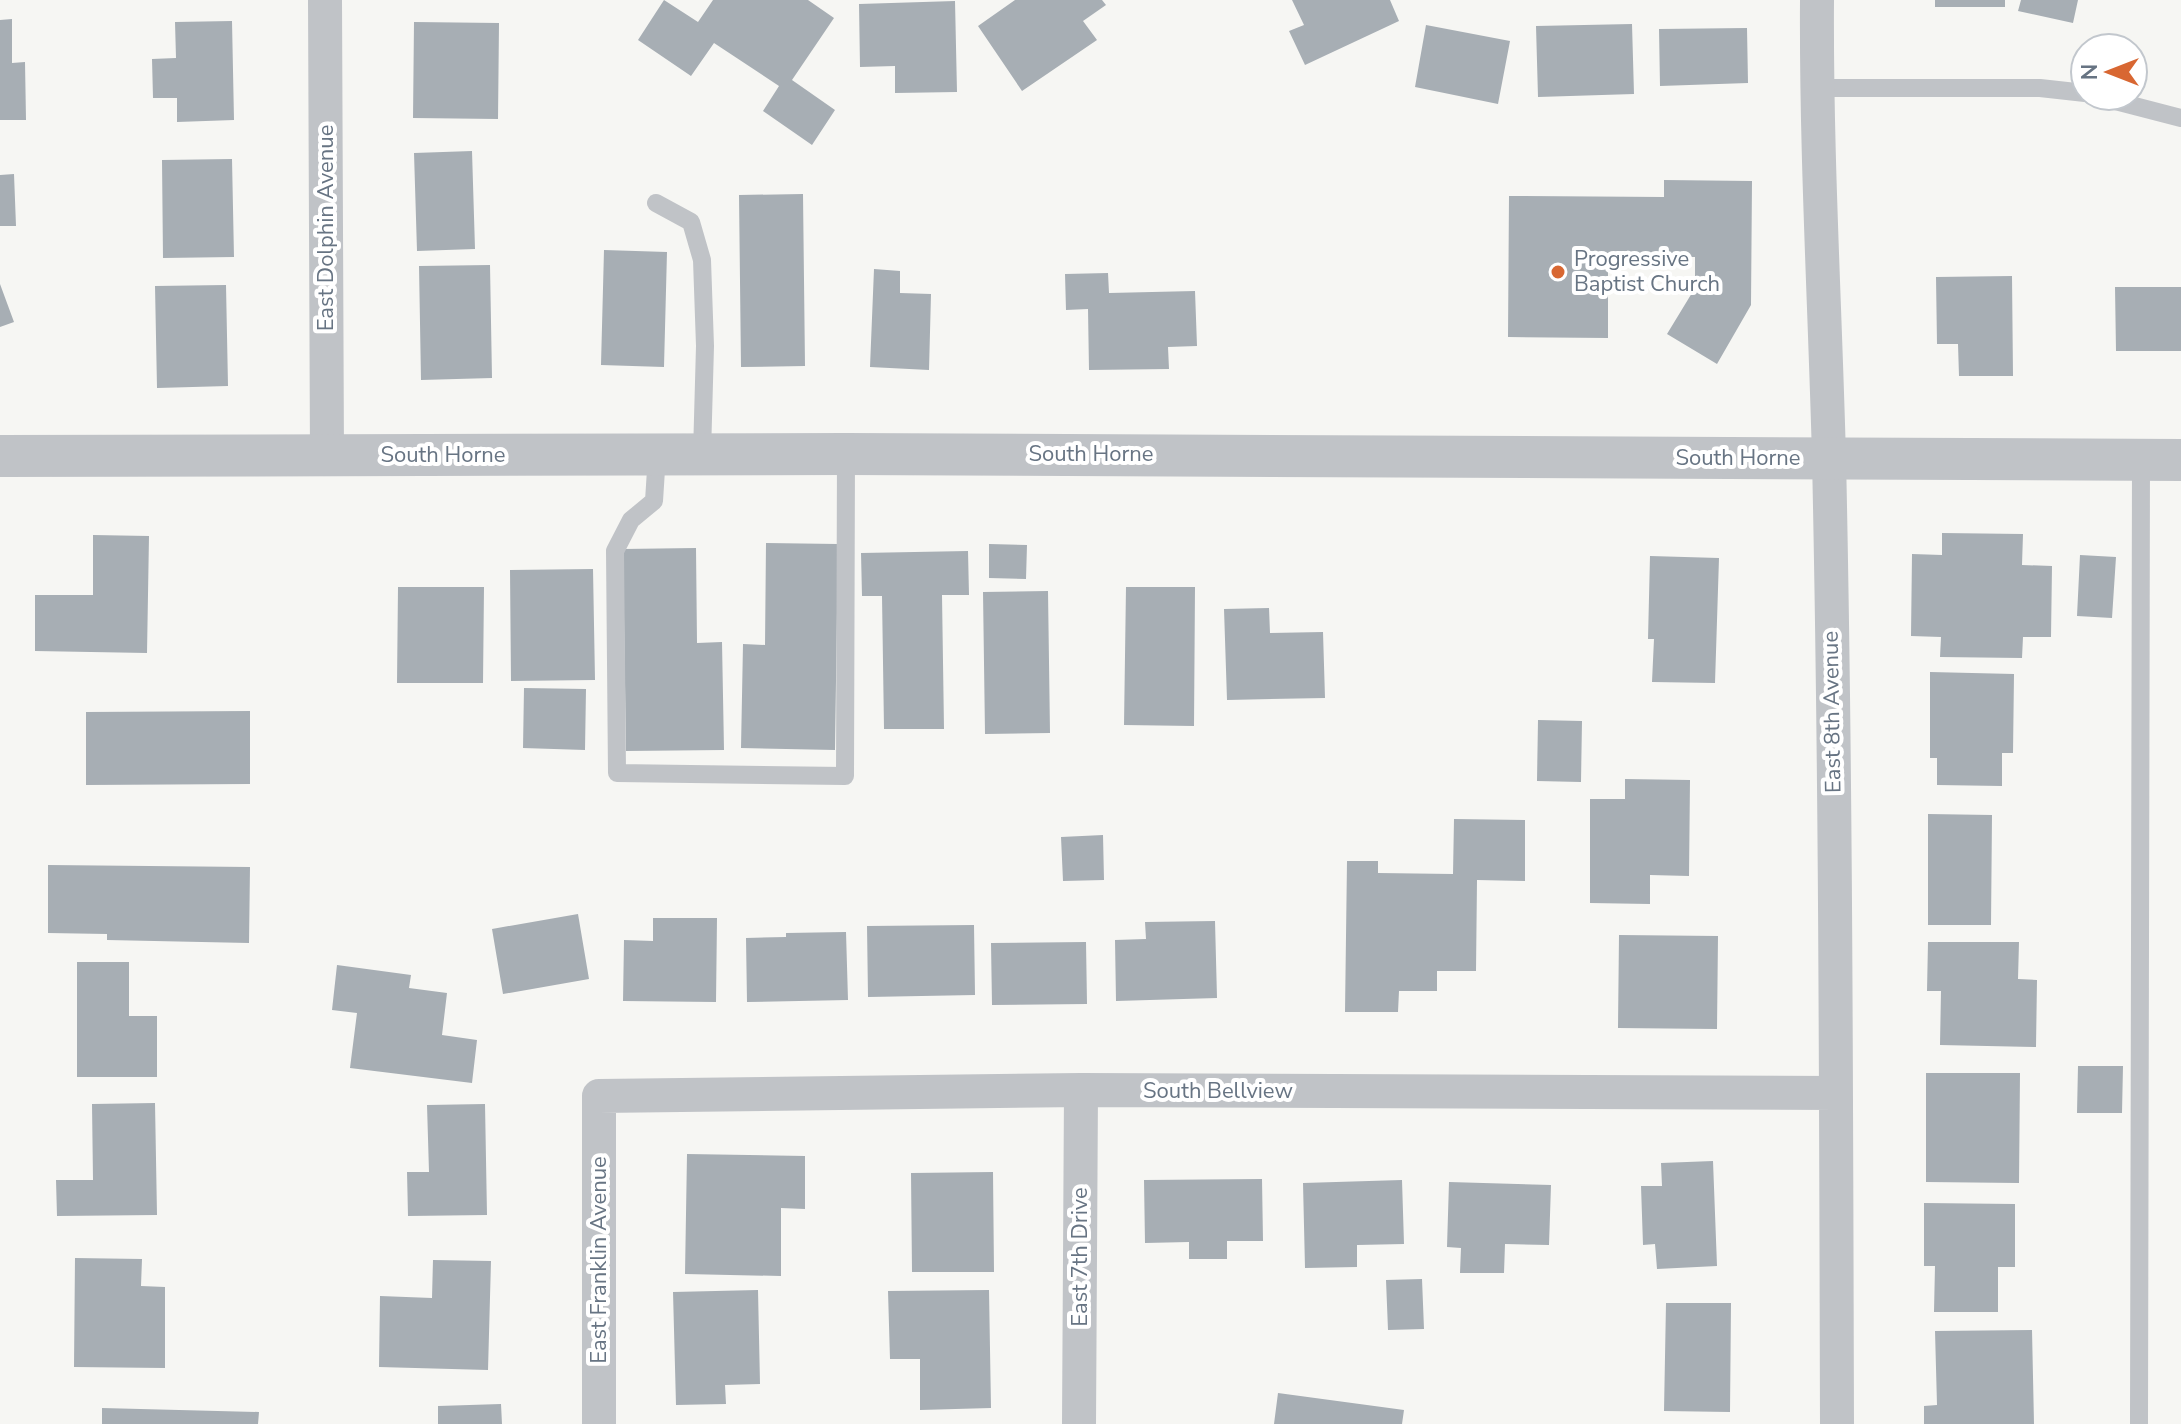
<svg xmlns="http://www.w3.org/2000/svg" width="2181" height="1424" viewBox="0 0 2181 1424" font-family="'Nunito Sans',sans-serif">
<rect width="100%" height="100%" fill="#f6f6f3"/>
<path fill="#a7aeb4" d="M664 0 698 22 713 0H808L834 18 792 80 835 110 812 145 763 111 779 86 714 43 691 76 638 40Z
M1015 0H1102L1106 5 1083 21 1097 40 1022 91 978 26Z
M1292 0H1390L1399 21 1305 65 1289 31 1304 25Z
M1935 0H2005V7H1935Z
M2021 0H2078L2073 23 2018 11Z
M955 1 957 92 895 93V66L860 67 859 4Z
M12 19V63L25 62 26 120H0V20Z
M232 21 234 120 177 122V98H153L152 59 176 58 175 22Z
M414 22 499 23 498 119 413 118Z
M1632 24 1634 94 1538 97 1536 26Z
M1426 25 1510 41 1498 104 1415 87Z
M1747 28 1748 83 1660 86 1659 29Z
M472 151 475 249 417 251 414 153Z
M232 159 234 257 163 258 162 160Z
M14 174 16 226H0V175Z
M1664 180 1752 181 1751 305 1717 364 1667 334 1695 288V257H1608V338L1508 337 1509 196 1664 197Z
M803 194 805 366 741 367 739 195Z
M604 250 667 252 664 367 601 365Z
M490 265 492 378 421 380 419 266Z
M874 269 900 271V293L931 294 929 370 870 367Z
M1108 273 1109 293 1195 291 1197 346 1168 347 1169 369 1089 370 1088 309 1066 310 1065 274Z
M2012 276 2013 376H1959L1958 344H1937L1936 277Z
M0 284 14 322 0 327Z
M226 285 228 386 157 388 155 286Z
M2115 287H2181V351H2116Z
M1942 533 2023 534 2022 565 2052 566 2051 637H2023L2022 658 1940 657 1941 637 1911 636 1912 554 1942 555Z
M93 535 149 536 147 653 35 651V595H93Z
M766 543 838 544 835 750 741 748 743 644 765 645Z
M989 544 1027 545 1026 579 989 578Z
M696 548 697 643 722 642 724 750 626 751 623 549Z
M968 551 969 595H942L944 729H884L882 596H862L861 553Z
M2080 555 2116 557 2112 618 2077 616Z
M1650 556 1719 558 1715 683 1652 682 1654 639H1648Z
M593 569 595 680 511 681 510 570Z
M398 587H484L483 683H397Z
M1126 587H1195L1194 726 1124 725Z
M1048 591 1050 733 985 734 983 592Z
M1269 608 1270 633 1323 632 1325 698 1227 700 1224 609Z
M1930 672 2014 674 2013 753H2002V786L1937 785V758H1930Z
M524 688 586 689 585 750 523 748Z
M250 711V784L86 785V712Z
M1538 720 1582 721 1581 782 1537 781Z
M1625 779 1690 780 1689 876 1650 875V904L1590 903V799H1625Z
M1928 814 1992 815 1991 925H1928Z
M1454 819 1525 820V881L1477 880 1476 971H1437V991H1399L1398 1012H1345L1347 861H1378V873L1453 874Z
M1103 835 1104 880 1063 881 1061 837Z
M48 865 250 867 249 943 107 940V934L48 933Z
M578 914 589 979 503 994 492 929Z
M653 918H717L716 1002 623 1001 624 940 653 941Z
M1215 921 1217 998 1116 1001 1115 940 1146 939 1145 922Z
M974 925 975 995 868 997 867 926Z
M846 932 848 1000 747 1002 746 938 786 937V933Z
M1619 935 1718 936 1717 1029 1618 1028Z
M1086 942 1087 1004 992 1005 991 943Z
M1928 942H2019L2018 979 2037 980 2036 1047 1940 1045 1941 991H1927Z
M77 962H129V1016H157V1077H77Z
M337 965 411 975 409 988 447 993 442 1035 477 1040 472 1083 350 1068 357 1013 332 1010Z
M2078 1066H2123L2122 1113H2077Z
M1926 1073H2020L2019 1183 1926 1182Z
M155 1103 157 1215 57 1216 56 1180H93L92 1104Z
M485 1104 487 1215 408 1216 407 1172H429L427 1105Z
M687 1154 805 1156V1209L781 1208V1276L685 1274Z
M1713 1161 1717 1266 1657 1269 1655 1244 1643 1245 1641 1186H1662L1661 1163Z
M993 1172 994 1272H912L911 1173Z
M1262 1179 1263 1241H1227V1259H1189V1242L1145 1243 1144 1180Z
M1402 1180 1404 1244 1357 1245V1267L1305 1268 1303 1183Z
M1449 1182 1551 1185 1549 1245 1505 1244 1504 1273H1460L1461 1248 1447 1247Z
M1924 1203 2015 1204V1267H1998V1312H1934L1935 1266H1924Z
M75 1258 142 1259 141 1286 165 1287V1368L74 1367Z
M433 1260 491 1261 488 1370 379 1367 380 1296 432 1298Z
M1422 1279 1424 1329 1388 1330 1386 1280Z
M758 1290 760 1384 725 1385 726 1404 676 1405 673 1292Z
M989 1290 991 1408 920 1410V1359H890L888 1291Z
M1666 1303H1731L1730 1412 1664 1411Z
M2032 1330 2034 1424H1924V1406L1937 1405 1935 1331Z
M1278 1393 1404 1410 1402 1424H1274Z
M501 1404 502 1424H438V1406Z
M102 1408 259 1412 258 1424H102Z"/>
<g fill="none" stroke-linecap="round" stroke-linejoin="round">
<path stroke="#c0c3c7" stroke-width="18" d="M1816 88H2040L2085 93
M2096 96 2181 118
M656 203 691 222 702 260 705 346 702 454
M657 454 654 501 631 520 615 551 617 773 845 776 846 454
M2139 1424 2141 460"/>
<path stroke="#c0c3c7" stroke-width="34" d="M325 0 327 456
M1817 0C1816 153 1825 305 1829 458 1836 780 1836 1102 1837 1424
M599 1424V1096L1081 1090 1836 1093
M1079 1424 1081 1090"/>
<path stroke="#c0c3c7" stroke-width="42" d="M0 456 846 454 2181 460"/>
</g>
<circle fill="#d86732" stroke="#fff" stroke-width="3" cx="1558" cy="272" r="8"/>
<g text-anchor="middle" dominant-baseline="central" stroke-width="8" stroke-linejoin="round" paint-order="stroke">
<g font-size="22" fill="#677483" stroke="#fff">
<text transform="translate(326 228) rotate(-90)">East Dolphin Avenue</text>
<text x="1091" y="454">South Horne</text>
<text x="443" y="455">South Horne</text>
<text x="1738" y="458">South Horne</text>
<text transform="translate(1832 712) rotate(-91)">East 8th Avenue</text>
<text x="1218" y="1091">South Bellview</text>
<text transform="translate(1080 1257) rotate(-90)">East 7th Drive</text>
<text transform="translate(599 1260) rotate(-90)">East Franklin Avenue</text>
</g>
<g font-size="22" fill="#677483" stroke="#fff" text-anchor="start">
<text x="1574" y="259">Progressive<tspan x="1574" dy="25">Baptist Church</tspan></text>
</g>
</g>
<g transform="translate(2109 72) rotate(270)"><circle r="38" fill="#ffffff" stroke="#c2c7cd" stroke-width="2"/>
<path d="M0-6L14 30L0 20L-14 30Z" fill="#d86732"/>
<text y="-12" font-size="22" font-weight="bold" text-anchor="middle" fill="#677483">N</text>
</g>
</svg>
